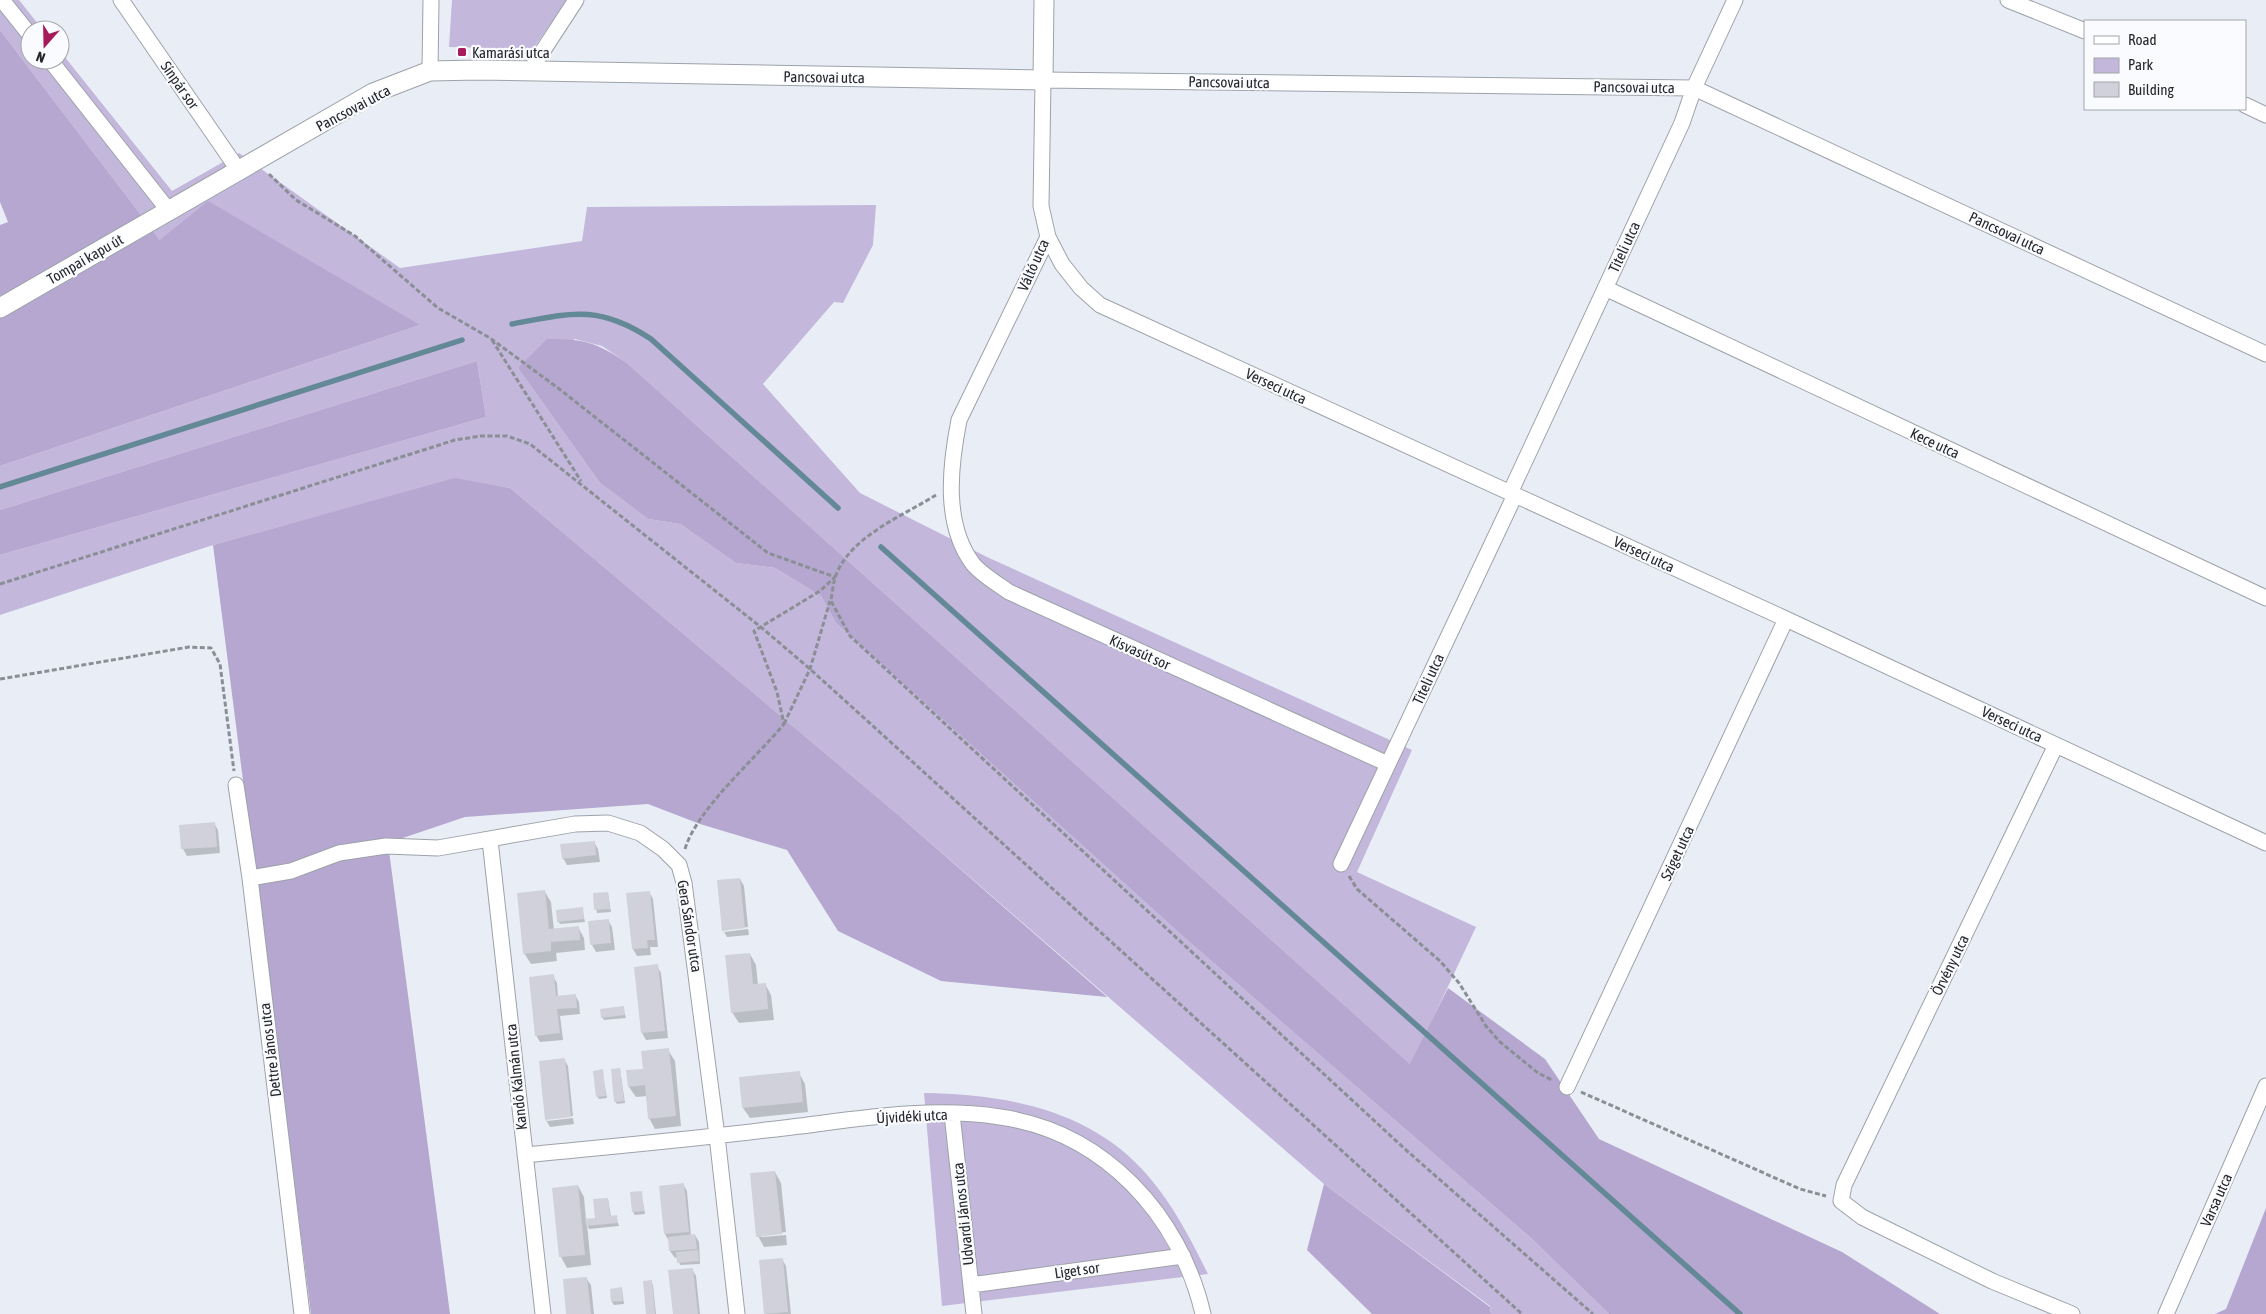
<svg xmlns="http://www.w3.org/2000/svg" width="2266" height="1314" viewBox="0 0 2266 1314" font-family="'Asap Condensed',sans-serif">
<rect width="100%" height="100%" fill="#e9eef6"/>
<path fill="#c3b7dc" d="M0 0H19L43 30H30V60H60V51L172 191 239 153 400 268 582 241 587 207 876 205 873 245 843 303 834 302 763 384 860 493 987 557 1412 750 1357 872 1476 927 1411 1065 627 363 602 346 575 339 518 368 600 483 648 519 680 524 736 563 775 568 821 596 836 623 1186 939 1531 1238 1609 1314H1491L1490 1306 1324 1184 896 813 510 488 455 479 213 545 0 615V555L486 417 477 361 0 510V466L420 325 160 240 0 30Z
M452 0H567L533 49 449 47Z
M924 1093C1006 1094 1093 1110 1149 1177 1174 1206 1191 1240 1208 1274L942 1306Z"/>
<path fill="#b5a7d0" d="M0 30 160 240 208 201 420 325 0 466V225L8 222 0 202Z
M547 339C585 339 596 342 627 363L1410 1064 1448 988 1545 1059 1599 1139 1842 1252 1940 1314H1609L1531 1238 1186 939 836 623 821 596 775 568 736 563 680 524 648 519 600 483 518 368Z
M477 361 486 417 0 555V510Z
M455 478 510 488 896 813 1107 997 941 981 838 931 787 850 700 824 648 804 465 817 388 843 450 1314H311L213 545Z
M1324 1184 1490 1307 1491 1314H1372L1307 1250Z
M2266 1208V1314H2215L2226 1309Z"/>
<path fill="#0003" d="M214 823 218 830 220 853 187 856 183 849 181 826Z
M594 842 598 849 600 862 567 865 563 858Z
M740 879 744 886 748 927 724 929V932L748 929 749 935 727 937 723 930Z
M545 892 551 902 554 930 578 927 584 938 585 950 556 953 557 961 531 964 524 953Z
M649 892 653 899 658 947H650L651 955 637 956 633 949Z
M608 893 611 912 597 913 594 894Z
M582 908 585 922 560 924 558 921Z
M608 920 612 927 615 950 596 952 592 945Z
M750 954 756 965 758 985 765 984 771 995 774 1020 739 1023 732 1012Z
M657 966 661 973 668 1038 646 1040 642 1033Z
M553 976 557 983 558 997 575 995 579 1002 580 1014 560 1016 563 1040 540 1042 536 1035Z
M623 1008 626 1018 604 1020 602 1017Z
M668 1050 675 1061 681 1126 655 1129 649 1118 647 1096 636 1097 629 1087 644 1070Z
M564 1059 568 1066 573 1116 547 1119V1121L573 1118 574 1124 550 1127 546 1120Z
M620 1069 625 1103 617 1104 615 1101Z
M602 1071 607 1098 599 1099 597 1096Z
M799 1073 805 1084 808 1112 750 1118 743 1108Z
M775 1172 781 1183 786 1232 761 1235V1237L786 1235 787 1245 764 1247 758 1236Z
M683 1184 687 1191 691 1236 695 1235 699 1242 700 1264 680 1265 678 1257 675 1258 670 1251 669 1241 665 1234Z
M578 1186 584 1197 586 1220 596 1219 608 1199 611 1217H616L619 1226 589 1229 587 1224 591 1265 567 1268 561 1257Z
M641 1192 645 1214 635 1215 633 1212Z
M782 1259 786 1266 791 1314H766L760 1261Z
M692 1269 696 1276 700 1314H674Z
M586 1278 591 1285 594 1314H567Z
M651 1282 653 1285 656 1314H647Z
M622 1289 624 1304 614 1305 612 1302Z"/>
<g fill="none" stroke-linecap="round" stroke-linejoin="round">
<path stroke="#638896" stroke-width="5.5" d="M512 324C570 313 598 304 651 339L838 508
M0 487 462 340
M881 547 1740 1314"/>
</g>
<path fill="#d0d1da" d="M215 822 217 847 181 849 179 825Z
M595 841 596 855 562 859 560 844Z
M740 878 745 928 722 931 717 880Z
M545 890 549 929 579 926 580 940 551 942V951L523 954 517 893Z
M650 891 655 940H647L648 948 632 949 626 893Z
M608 892 610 909 594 910 593 893Z
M583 907 584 919 557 922 556 910Z
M609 919 611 943 590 945 588 921Z
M750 953 753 984 766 983 768 1009 731 1013 725 955Z
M658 964 665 1031 641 1033 634 967Z
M554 974 556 996 576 994 577 1008 557 1009 560 1033 535 1036 529 977Z
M624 1006 625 1015 601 1018 600 1009Z
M669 1048 676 1116 648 1119 645 1085 628 1087 626 1070 643 1069 641 1051Z
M565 1058 571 1117 545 1120 539 1061Z
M620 1068 624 1101 614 1102 611 1069Z
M603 1069 606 1096 596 1097 593 1071Z
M800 1071 803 1102 742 1108 739 1077Z
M775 1171 782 1234 756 1237 750 1173Z
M684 1183 689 1232 664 1234 659 1186Z
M578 1185 585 1255 559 1257 552 1188Z
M642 1191 644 1211 632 1212 630 1192Z
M608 1198 610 1216 617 1215 618 1223 586 1226 585 1219 595 1218 593 1199Z
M695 1234 697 1249 669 1251 668 1237Z
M698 1250 699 1261 677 1263 676 1252Z
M783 1258 788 1312 764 1314 759 1260Z
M693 1268 698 1314H673L668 1270Z
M587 1277 591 1314H566L563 1279Z
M652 1280 655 1314H646L643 1281Z
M622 1287 623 1301 611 1302 610 1289Z"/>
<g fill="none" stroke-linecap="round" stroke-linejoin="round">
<g stroke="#9da2a9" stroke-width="17">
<path id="minor" d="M2 0 30 35
M121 0 239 171
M2008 0 2085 31
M50 60 169 211
M430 71 431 0
M529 72 576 0
M2245 105 2266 115
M1048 237 959 420C950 466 943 524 973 564 982 575 998 584 1009 592L1388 764
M1605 288 2266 598
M2266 354 1694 88 1043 80 1041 206 1048 237 1062 264 1081 288 1100 305 1786 619 2266 843
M1510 493 1682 123 1694 88 1735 0
M2056 745 1844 1185 1841 1201 1862 1217 1992 1281 2072 1314
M236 785 250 878 302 1314
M490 840 543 1314
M1341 864 1515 495
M250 878 291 871 339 853 386 846 438 848 575 824 608 823 640 833 663 849 679 865 684 883 717 1136 737 1314
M1567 1087 1786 619
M952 1114 974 1314
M525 1155C605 1147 686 1140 766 1130 843 1122 923 1105 1000 1117 1104 1132 1180 1215 1203 1314
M971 1285 1183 1256
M2166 1314 2266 1086"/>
</g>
<g stroke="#9da2a9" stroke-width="21">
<path id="tertiary" d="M0 308 373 93 430 71 478 70 1043 80 1044 0"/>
</g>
<path stroke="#8b8f95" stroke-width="3" stroke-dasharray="5 2.5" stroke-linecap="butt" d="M269 174 296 200 355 236 438 308 490 338 558 388 768 553 835 577
M492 340 581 481
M936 495C903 516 848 537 835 578 833 585 832 593 831 601L850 636 1406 1150 1593 1314
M0 584 455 440 481 436H507L530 444 762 628 810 669 1522 1314
M0 679 189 647 211 648 220 664 234 771
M784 724 810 669 830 601
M685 849C697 809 756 758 784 724L777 692 754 631 820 591 835 577
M1349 876 1357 889 1440 961 1459 983 1486 1026 1500 1042 1538 1073 1552 1080
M1581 1092 1800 1189 1826 1196"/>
<use href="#minor" stroke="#fff" stroke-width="15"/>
<use href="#tertiary" stroke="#fff" stroke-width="19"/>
</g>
<rect fill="#a81b5b" stroke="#f9fbfe" stroke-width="2" x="457" y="47" width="10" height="10" rx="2.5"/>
<g text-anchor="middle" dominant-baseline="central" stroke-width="4.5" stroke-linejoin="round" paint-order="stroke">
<g font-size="15" fill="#25272a" stroke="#f9fbfe" text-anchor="start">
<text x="472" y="52">Kamarási utca</text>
</g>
<g font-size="15" fill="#25272a" stroke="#f9fbfe">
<text transform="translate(824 77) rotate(1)">Pancsovai utca</text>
<text transform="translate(1229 82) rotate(1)">Pancsovai utca</text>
<text transform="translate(180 85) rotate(55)">Sínpár sor</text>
<text transform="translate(1634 87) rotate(1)">Pancsovai utca</text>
<text transform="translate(353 108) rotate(-28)">Pancsovai utca</text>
<text transform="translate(2007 233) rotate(25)">Pancsovai utca</text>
<text transform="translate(1624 247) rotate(-65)">Titeli utca</text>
<text transform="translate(85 259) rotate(-30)">Tompai kapu út</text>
<text transform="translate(1033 265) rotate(-66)">Váltó utca</text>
<text transform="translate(1276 386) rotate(25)">Verseci utca</text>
<text transform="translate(1935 443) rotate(25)">Kece utca</text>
<text transform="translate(1644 554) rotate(25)">Verseci utca</text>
<text transform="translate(1140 652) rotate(24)">Kisvasút sor</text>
<text transform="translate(1428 679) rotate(-65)">Titeli utca</text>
<text transform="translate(2012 724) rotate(25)">Verseci utca</text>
<text transform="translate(1677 853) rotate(-65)">Sziget utca</text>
<text transform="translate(690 926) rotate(81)">Gera Sándor utca</text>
<text transform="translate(1950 965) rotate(-64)">Örvény utca</text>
<text transform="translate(270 1050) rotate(-97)">Dettre János utca</text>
<text transform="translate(516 1077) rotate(-96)">Kandó Kálmán utca</text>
<text transform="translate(912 1116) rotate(-3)">Újvidéki utca</text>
<text transform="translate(2216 1200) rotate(-66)">Varsa utca</text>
<text transform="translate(963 1214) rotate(-96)">Udvardi János utca</text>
<text transform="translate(1077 1270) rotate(-8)">Liget sor</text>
</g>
</g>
<rect x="2084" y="20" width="162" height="90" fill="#f9fbfe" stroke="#a4a6a9"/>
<rect x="2094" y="36" width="25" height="8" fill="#ffffff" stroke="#a4a6a9"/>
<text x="2128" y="45" font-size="15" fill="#25272a">Road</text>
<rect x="2094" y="58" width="25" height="15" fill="#c3b7dc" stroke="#a4a6a9"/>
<text x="2128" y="70" font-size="15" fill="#25272a">Park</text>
<rect x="2094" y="82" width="25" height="15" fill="#d0d1da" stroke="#a4a6a9"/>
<text x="2128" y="95" font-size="15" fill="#25272a">Building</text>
<g transform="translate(45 45) rotate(200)"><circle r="24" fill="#f9fbfe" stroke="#a4a6a9"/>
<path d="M0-4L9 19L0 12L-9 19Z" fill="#a81b5b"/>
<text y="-8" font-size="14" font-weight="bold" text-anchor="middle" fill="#25272a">N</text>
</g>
</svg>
